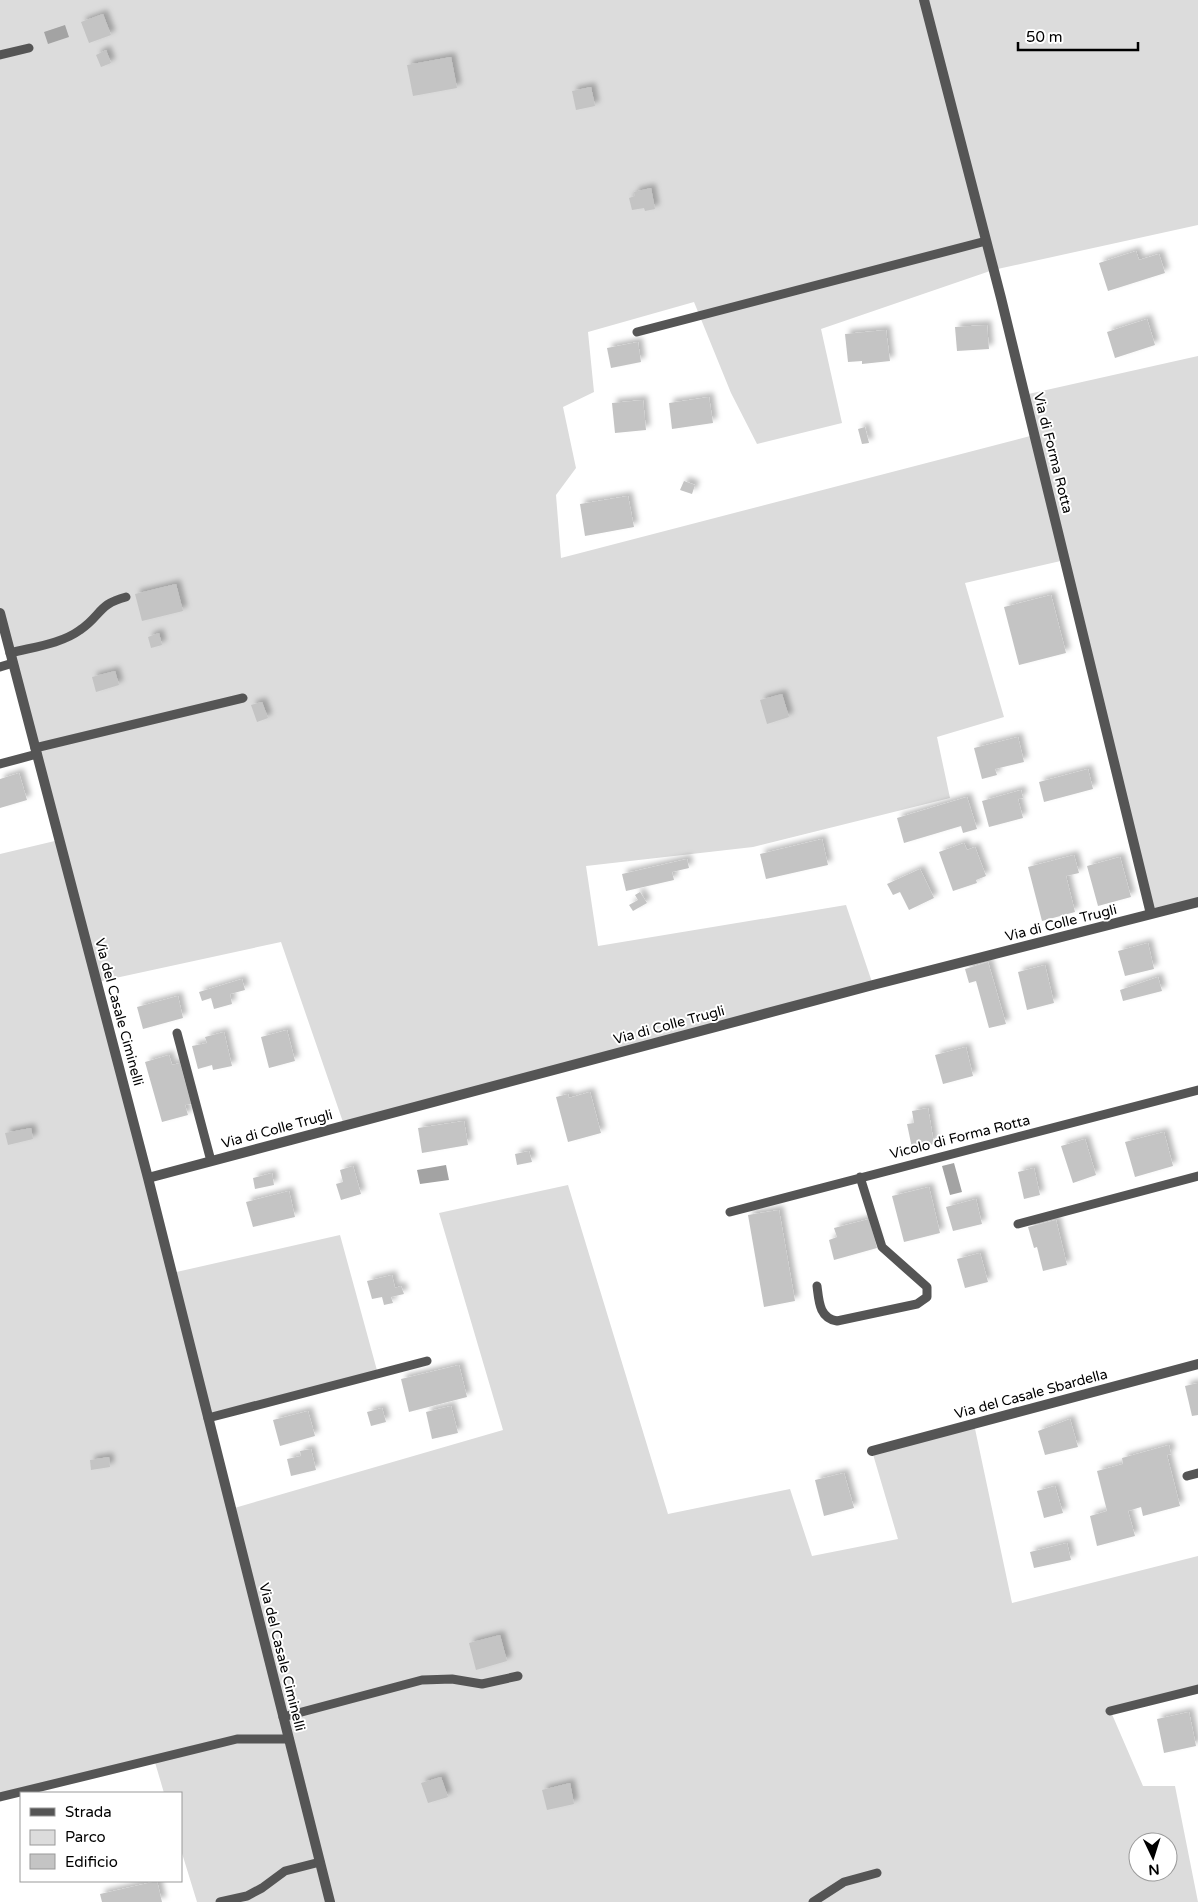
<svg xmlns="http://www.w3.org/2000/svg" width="1198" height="1902" viewBox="0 0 1198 1902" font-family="'Varela Round',sans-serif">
<defs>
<filter id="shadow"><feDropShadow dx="4.5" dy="-4.5" stdDeviation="2.5" flood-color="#0004"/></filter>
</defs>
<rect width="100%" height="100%" fill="#fff"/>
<path fill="#dcdcdc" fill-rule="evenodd" d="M0 0H1198V225L993 270 821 329 842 423 757 444 731 393 694 302 588 332 594 392 563 407 576 468 556 495 561 558 1034 435 1024 395 1198 356V902L1151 914 1065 560 965 583 1004 717 937 737 950 798 753 847 586 866 598 946 846 905 873 985 344 1125 281 942 97 982 172 1273 340 1235 378 1374 208 1418 231 1509 503 1430 439 1213 568 1185 668 1514 790 1489 812 1556 898 1539 872 1451 974 1424 1012 1603 1198 1556V1689L1111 1712 1143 1786H1175L1198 1902H197L181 1850V1793H164L154 1759 0 1797V854L59 840 0 613ZM1138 1842H1168V1872H1138Z"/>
<path fill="#a3a3a3" d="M65 25 69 37 48 44 44 32Z
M954 1163 962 1192 950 1195 942 1166Z
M446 1165 449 1180 420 1184 417 1170Z"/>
<path fill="#c4c4c4" filter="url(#shadow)" d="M103 14 111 35 89 43 81 22Z
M106 50 111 63 101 67 96 55Z
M451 57 457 88 413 96 407 65Z
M591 87 595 106 576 110 572 91Z
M651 188 655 209 645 211 644 208 632 210 629 198 635 196 634 192Z
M1136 251 1139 260 1159 254 1165 273 1108 291 1099 263Z
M1147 319 1155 345 1115 358 1107 332Z
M987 325 989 349 957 351 955 327Z
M886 330 890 361 862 364V361L848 362 845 334Z
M638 342 641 362 611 368 607 348Z
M709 397 713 423 672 429 669 403Z
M643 400 646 430 615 433 612 403Z
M865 427 869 443 862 444 858 429Z
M684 481 695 485 692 494 680 490Z
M628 496 634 527 585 536 580 504Z
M176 584 183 611 142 621 135 594Z
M1051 595 1066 653 1019 665 1004 607Z
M159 633 162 645 151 648 148 637Z
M115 671 119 685 96 692 92 677Z
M782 694 789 717 767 724 760 700Z
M262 702 268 718 257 722 251 705Z
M1018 737 1024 762 995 769 997 775 982 779 974 748Z
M1088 769 1093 789 1044 802 1039 782Z
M19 773 27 800 0 808V779Z
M1021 790 1023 798 1018 799 1023 818 989 827 982 801Z
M967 797 977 829 963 833 961 826 904 843 897 818Z
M822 839 828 865 766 879 760 854Z
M964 843 967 850 975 847 986 876 976 880 977 883 953 891 939 852Z
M1074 855 1079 873 1066 876 1075 912 1042 921 1028 867Z
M1120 857 1131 897 1098 906 1087 866Z
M687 859 689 868 672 872 674 880 626 891 622 874Z
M920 869 934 898 909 910 900 892 893 895 887 884Z
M640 892 647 903 633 911 629 905 638 900 635 895Z
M1148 943 1154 969 1125 976 1118 951Z
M988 962 1006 1024 989 1028 976 981 969 983 965 969Z
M1045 965 1054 1003 1027 1010 1018 972Z
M1158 977 1162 991 1123 1001 1120 990Z
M242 979 245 990 230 994 232 1004 214 1009 211 998 202 1001 199 992Z
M178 996 183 1018 143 1029 137 1007Z
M287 1030 295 1061 269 1068 261 1037Z
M224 1032 232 1066 213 1070 212 1065 198 1069 192 1046 207 1043 205 1037Z
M966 1047 973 1076 943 1084 935 1055Z
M169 1055 172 1065 180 1063 191 1104 185 1105 188 1115 162 1122 145 1062Z
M590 1092 601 1133 568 1142 556 1097 568 1094 569 1098Z
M928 1108 934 1144 912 1148 907 1124 914 1123 912 1111Z
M464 1121 468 1145 422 1153 418 1128Z
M31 1128 33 1139 8 1145 5 1133Z
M1164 1132 1173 1166 1135 1177 1125 1142Z
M1085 1139 1096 1175 1073 1183 1061 1146Z
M529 1151 532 1162 517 1165 515 1154Z
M353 1166 361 1194 341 1200 336 1184 343 1182 340 1170Z
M1034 1168 1040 1195 1024 1199 1018 1172Z
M272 1173 274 1185 255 1189 253 1178Z
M929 1187 940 1233 904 1242 892 1196Z
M289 1191 295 1217 253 1227 246 1202Z
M976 1199 982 1224 953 1231 946 1207Z
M779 1210 795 1301 764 1307 748 1215Z
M869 1219 877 1248 834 1260 829 1240 837 1237 834 1228Z
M1056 1220 1067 1265 1043 1271 1037 1247 1034 1248 1028 1227Z
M980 1253 988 1282 965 1288 957 1259Z
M392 1275 395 1288 401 1286 404 1294 391 1297 393 1303 384 1305 382 1297 372 1299 367 1281Z
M459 1365 467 1397 409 1412 401 1379Z
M1198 1383V1415L1192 1416 1185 1386Z
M451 1406 458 1433 432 1439 426 1412Z
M382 1408 386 1422 371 1426 367 1412Z
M308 1411 315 1436 280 1446 273 1420Z
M1070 1419 1078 1447 1045 1455 1038 1431Z
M1169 1445 1171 1454 1167 1455 1180 1506 1143 1516 1141 1507 1128 1511 1135 1536 1097 1546 1090 1516 1107 1511 1097 1471 1123 1464 1122 1458Z
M311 1449 316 1470 291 1476 287 1459 301 1456 300 1451Z
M109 1457 110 1467 91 1470 90 1460Z
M844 1473 854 1508 824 1516 815 1480Z
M1055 1486 1063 1513 1044 1518 1037 1491Z
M1067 1543 1071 1560 1034 1568 1030 1552Z
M500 1635 507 1661 476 1670 469 1643Z
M1189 1712 1196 1746 1164 1753 1157 1719Z
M441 1777 448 1797 428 1803 421 1783Z
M570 1783 574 1804 547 1810 542 1790Z
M157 1881 162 1902H102L100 1894Z"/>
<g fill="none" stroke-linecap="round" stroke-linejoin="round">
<path stroke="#555" stroke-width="9" d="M0 55 29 48
M637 332 986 241
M10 653C33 647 61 644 80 630 101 616 98 604 126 597
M0 667 13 663
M35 748 243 698
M0 764 37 754
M177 1033 211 1161
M730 1212 1198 1090
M1018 1224 1198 1176
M817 1286C819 1301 819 1318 837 1321L917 1304 927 1297V1287L882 1247 860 1177
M208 1418 427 1361
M1187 1476 1198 1473
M1110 1711 1198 1689
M283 1717 422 1680 452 1679 482 1684 518 1676
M0 1797 237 1739H289
M220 1902 247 1896 262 1888 285 1871 320 1862
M813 1902 844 1882 877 1873"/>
<path stroke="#555" stroke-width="10" d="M924 0 1001 298 1151 914
M0 613 148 1178 330 1902
M148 1178 873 985 1198 902
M872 1451 1198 1364"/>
</g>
<g text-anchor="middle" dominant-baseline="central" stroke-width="4" stroke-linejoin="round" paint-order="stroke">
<g font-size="14" fill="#000" stroke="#fff">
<text transform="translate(1053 453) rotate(76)">Via di Forma Rotta</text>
<text transform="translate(1061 923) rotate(-14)">Via di Colle Trugli</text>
<text transform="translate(119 1012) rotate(75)">Via del Casale Ciminelli</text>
<text transform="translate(669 1025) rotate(-15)">Via di Colle Trugli</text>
<text transform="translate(277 1129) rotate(-15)">Via di Colle Trugli</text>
<text transform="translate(960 1137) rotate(-14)">Vicolo di Forma Rotta</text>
<text transform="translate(1031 1394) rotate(-15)">Via del Casale Sbardella</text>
<text transform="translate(282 1657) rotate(76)">Via del Casale Ciminelli</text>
</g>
</g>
<rect x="20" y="1792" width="162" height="90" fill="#ffffff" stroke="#999999"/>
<rect x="30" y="1808" width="25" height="8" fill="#555555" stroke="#999999"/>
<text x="65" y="1817" font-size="15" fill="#000000">Strada</text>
<rect x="30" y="1830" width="25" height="15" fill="#dcdcdc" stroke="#999999"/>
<text x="65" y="1842" font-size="15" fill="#000000">Parco</text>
<rect x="30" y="1854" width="25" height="15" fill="#c4c4c4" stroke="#999999"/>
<text x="65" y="1867" font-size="15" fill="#000000">Edificio</text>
<g transform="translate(1153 1857) rotate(176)"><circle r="24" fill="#ffffff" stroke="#999999"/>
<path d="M0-4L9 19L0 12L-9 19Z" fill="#000000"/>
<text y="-8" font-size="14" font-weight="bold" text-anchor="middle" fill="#000000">N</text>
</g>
<path d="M1018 42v8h120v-8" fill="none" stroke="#000000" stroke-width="2.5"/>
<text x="1026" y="42" font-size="15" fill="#000000" stroke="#ffffff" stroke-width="4" paint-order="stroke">50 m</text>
</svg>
